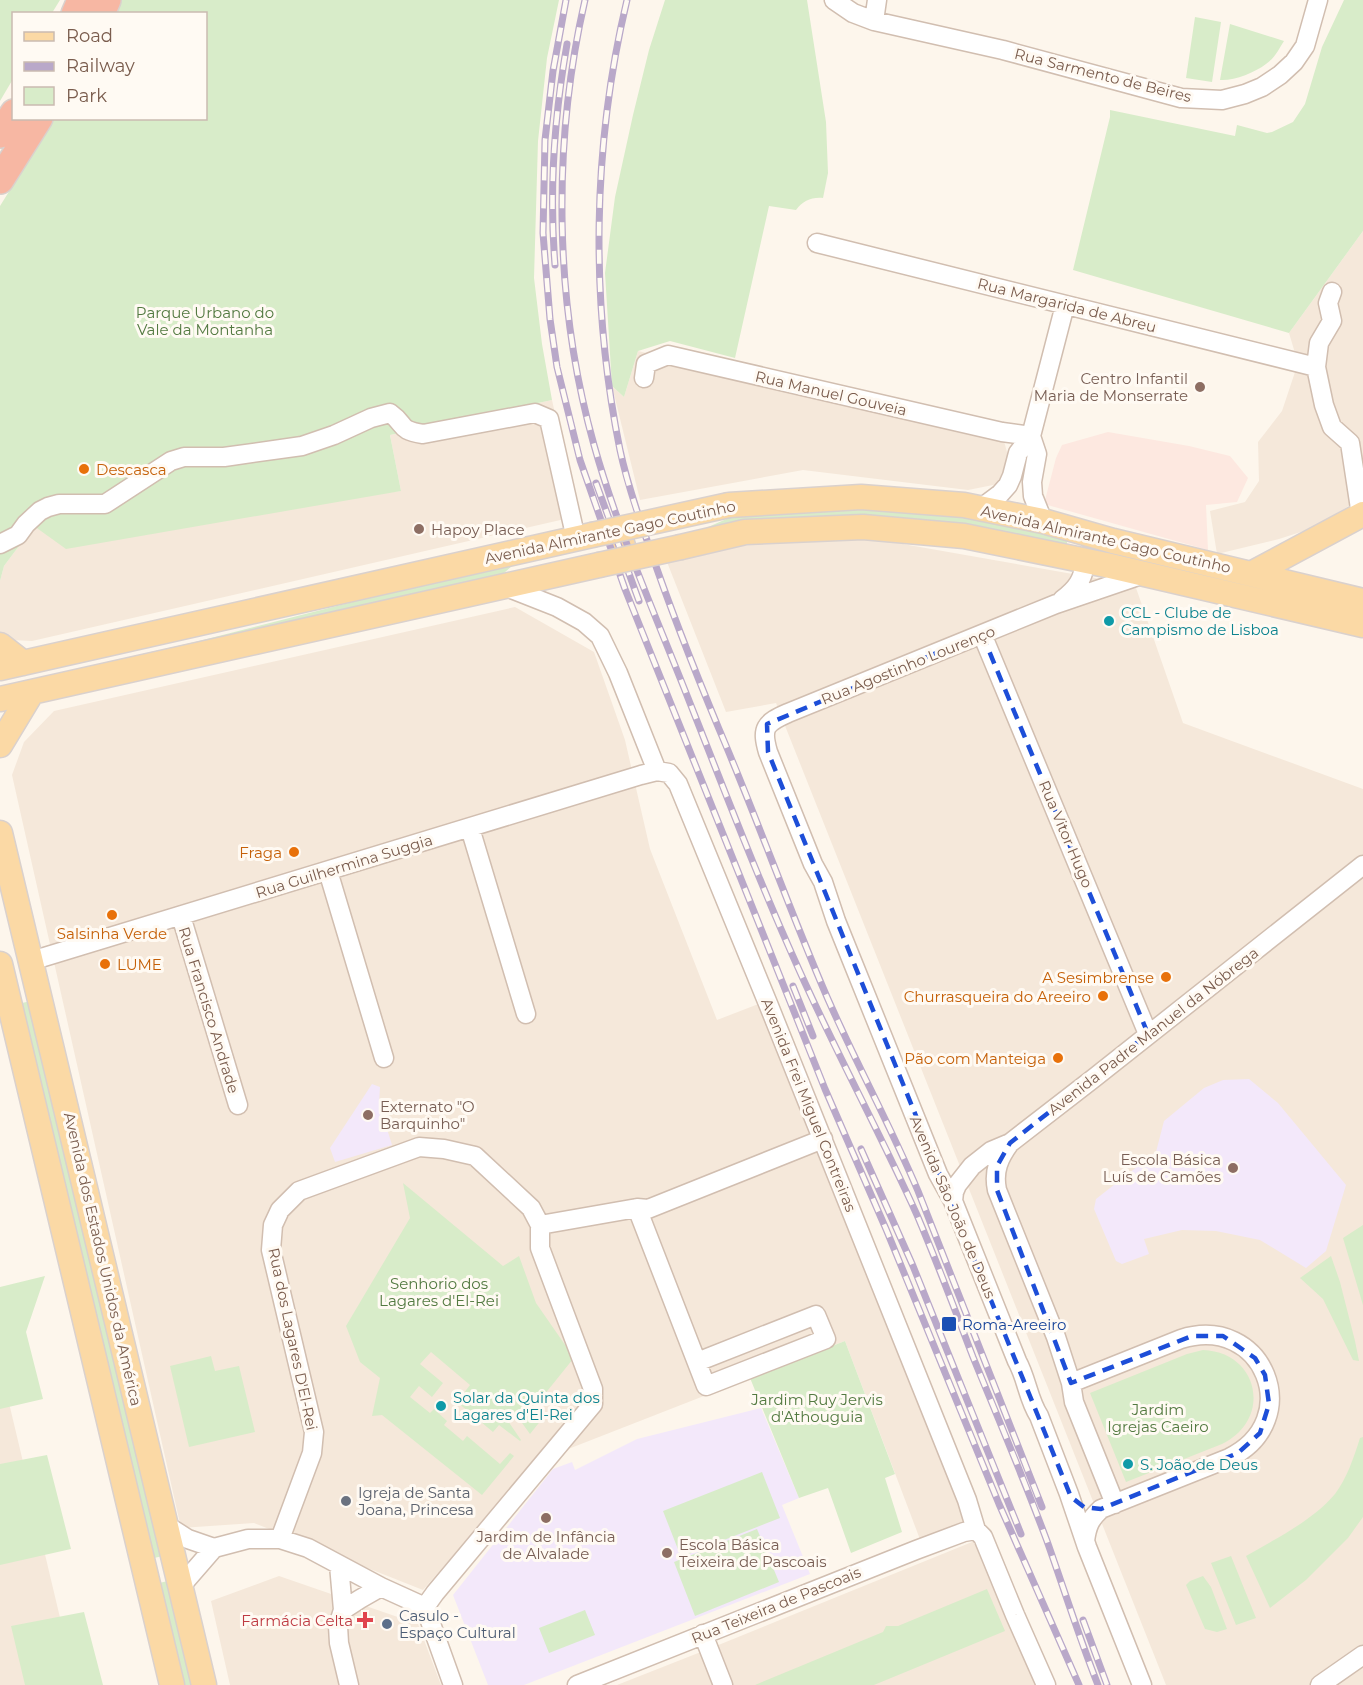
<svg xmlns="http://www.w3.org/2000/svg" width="1363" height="1685" viewBox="0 0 1363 1685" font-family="Montserrat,sans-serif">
<rect width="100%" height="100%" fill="#fdf6ec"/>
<path fill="#f5e8da" d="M1363 231V497L1313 528 1279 539 1217 554 1210 511 1245 502 1259 481 1258 442 1282 411 1298 363 1289 333Z
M638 351 1004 441 1008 456 998 484 968 490 803 470 640 500 612 386 624 397Z
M552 400 578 516 32 641 12 640 0 634V581L4 566 34 526 401 491 390 435Z
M863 537 1135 585 1183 723 1363 789V1685H1166L776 703 726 712 667 562 766 539Z
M515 607 594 652 625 740 650 849 717 1020 761 1003 971 1522 921 1542 845 1341 535 1462 423 1590 254 1523 181 1528 12 775 24 742 54 711Z
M0 1365 76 1685H0Z
M977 1540 1036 1685H617L716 1646Z
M279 1576 418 1624 441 1685H230L211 1601Z"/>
<path fill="#fde8e0" d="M1108 432 1189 446 1230 456 1248 478 1237 502 1206 505 1208 550 1044 504 1056 458 1062 445Z"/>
<path fill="#f3e8fa" d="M1249 1079 1278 1103 1346 1185 1326 1251 1306 1268 1260 1240 1216 1231 1182 1230 1144 1239 1149 1254 1122 1264 1116 1261 1094 1209 1096 1199 1156 1152 1164 1121 1204 1088 1223 1080Z
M372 1084 380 1087 379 1103 392 1145 335 1162 330 1148Z
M761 1408 799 1498 782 1505 810 1574 524 1685H488L453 1595 553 1469 572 1462 575 1470 637 1439Z"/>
<path fill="#d8ecc9" d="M0 0H60L52 13 14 14 13 79 0 101Z
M122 0H559L547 58 538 141 534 278 542 344 552 400 390 435 401 491 66 549 34 526 4 566 0 581V206L54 119 206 118V14L116 13Z
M665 0H807L826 122 828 173 823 198C811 197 803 201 796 210L769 206 735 358 670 341 638 351 624 397 612 386 605 273 615 197 633 115 649 50Z
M1344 0H1363V231L1289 333 1073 270 1110 117V110L1235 136 1237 125 1267 133 1272 132 1293 122 1305 104 1322 47Z
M1195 17 1221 22 1212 82 1186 78Z
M1230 24 1284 41C1279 49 1274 59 1266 64 1254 73 1234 81 1220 80Z
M817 508C882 509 946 511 1010 524 1032 529 1047 531 1067 541V546L904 520 821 517 699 531 731 517Z
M513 565 497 579 3 690 2 686 195 642 388 593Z
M31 1001 163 1556 154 1558 22 1003Z
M403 1183 503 1266 519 1256 536 1303 570 1352 573 1359 536 1405 546 1414 530 1434 517 1416 508 1421 521 1440 520 1441 499 1425 493 1432 457 1402 470 1385 431 1352 420 1364 443 1383 432 1397 419 1386 410 1397 430 1413 434 1409 447 1421 444 1425 463 1441 467 1436 500 1464 510 1453 514 1456 482 1495 382 1415 372 1416 380 1378 360 1362 346 1326 410 1218Z
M1363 1225V1305L1343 1238Z
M1331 1256 1340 1282 1355 1341 1359 1361 1353 1360 1323 1299 1300 1278Z
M45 1276 26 1332 43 1399 0 1409V1287Z
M845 1341 895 1474 885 1478 902 1532 851 1553 828 1488 799 1498 750 1378Z
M1203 1350C1259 1352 1273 1419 1222 1444L1126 1482 1090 1393 1187 1354Z
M211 1356 215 1371 239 1366 255 1432 189 1447 170 1366Z
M1363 1437V1517L1348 1538 1306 1580 1270 1608 1246 1556C1277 1538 1312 1521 1335 1494 1347 1478 1354 1457 1360 1438Z
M47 1455 71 1549 0 1565V1464Z
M762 1472 780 1518 681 1557 663 1511Z
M757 1529 779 1582 695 1616 674 1562Z
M1231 1556 1256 1618 1236 1625 1211 1563Z
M1203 1576 1211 1587 1227 1629 1217 1632 1205 1629 1186 1585 1190 1581Z
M168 1581 193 1685H183L159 1583Z
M987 1589 1005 1631 874 1685H755L883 1632 886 1626H898Z
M585 1610 595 1635 549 1653 539 1628Z
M84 1612 103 1685H25L11 1626Z"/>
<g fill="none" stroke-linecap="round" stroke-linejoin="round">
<g stroke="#d1beb0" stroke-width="21">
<path id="minor" d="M834 0 853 13 874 21 1003 50 1181 98 1222 100 1245 94 1262 87 1280 75 1294 62 1305 46 1318 0
M874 21 877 0
M817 243 1316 367
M1332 292 1328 303 1332 321 1319 343 1316 367 1324 405 1332 427 1350 443 1361 515
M644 378 646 364 668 355 1002 432 1031 436
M1031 436 1037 454 1032 482 1033 496 1043 521
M980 509 1000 494 1008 485 1012 476 1018 453 1031 436 1065 305
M0 544 18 535 26 524 40 511 48 507 59 504H105L171 461 184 457H224L302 446 334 435 371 418 390 413C407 425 397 430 423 434L535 413 549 419 576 539
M504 586 557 607 584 622 600 636 618 673 657 771
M1062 600C1078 588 1082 580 1086 562
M982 634 1148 1034
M470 828 526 1014
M328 871 384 1058
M181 916 238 1105
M31 961 641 775 657 771 669 773 678 784 769 1006 967 1500 976 1530 983 1537 1015 1615 1046 1685
M1010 1143C999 1158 993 1171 997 1190L1056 1337 1071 1383 1074 1402 1115 1504
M953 1201 954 1192 957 1185 972 1166 991 1151 1010 1143 1094 1078 1363 865
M637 1208 706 1386 826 1339 816 1315 697 1362
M540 1225 637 1208 648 1209 823 1139
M1071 1383 1181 1339C1263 1313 1307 1420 1229 1458L1101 1509C1090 1519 1087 1526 1085 1541
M166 1525 188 1539 214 1548
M280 1539 312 1453 314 1432 271 1250 273 1225 280 1210 299 1191 419 1147 444 1149 475 1156 531 1208 540 1225V1248L593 1389V1404L435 1593 425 1607
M339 1565 343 1610 338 1626 339 1643 349 1685
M181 1586 214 1548 248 1539H280L308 1548 381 1587 425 1607
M425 1607 453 1685
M343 1610 360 1599 381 1587
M703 1634 723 1685
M577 1685 916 1550 964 1532 976 1530
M1142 1685 1087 1547 1069 1494 1039 1416C1028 1399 1027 1379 1017 1361L953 1201 938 1174 836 921 823 882 813 864 768 752C761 728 765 723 788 713L1056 604 1144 574
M1320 1685 1363 1655"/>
</g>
<g stroke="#dad1cd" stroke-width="27">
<path id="major" d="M729 505 861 497 964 505 1043 521 1113 541 1363 601
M618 530 627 559
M681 547 745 532 863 527 964 536 1106 565 1363 625
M1251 574 1363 514
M0 645 23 663
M0 668 592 535
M0 699 599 565
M0 745 32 692
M0 833 204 1685
M0 964 172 1685"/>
</g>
<g stroke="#dad1cd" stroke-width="30">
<path id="highway" d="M75 14 81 0
M101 14 107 0
M0 134 14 113
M0 180 39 118"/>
</g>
<use href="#minor" stroke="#fff" stroke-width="18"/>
<use href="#major" stroke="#fbd9a5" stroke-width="24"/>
<use href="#highway" stroke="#f7b7a3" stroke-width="27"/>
<g stroke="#b9a8c9" stroke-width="7">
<path id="rail" d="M566 0 553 71 545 140 543 233 550 319 557 367 580 460 625 589 825 1089 886 1229 999 1504 1079 1685
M585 0C552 144 554 303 594 445 618 531 655 614 688 698 724 789 759 882 800 972 837 1054 880 1133 917 1215 937 1262 955 1310 973 1357 998 1418 1024 1479 1047 1541 1064 1589 1079 1637 1098 1685
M627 0C592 147 590 302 620 450 627 483 638 515 649 546 670 608 694 669 719 729 757 818 789 909 827 997 856 1063 890 1125 918 1191L1042 1507
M555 265C549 191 554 118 567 44
M596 483 639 601
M793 986 813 1036
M861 1149 913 1266 1021 1534
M1083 1620 1107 1685"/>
</g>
<use href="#rail" stroke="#fffaf3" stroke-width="4.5" stroke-dasharray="14" stroke-linecap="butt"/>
<g stroke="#dad1cd" stroke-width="27" stroke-linecap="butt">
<path id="major-bridge" d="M592 535 729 505
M599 565 681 547"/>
</g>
<use href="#major-bridge" stroke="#fbd9a5" stroke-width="24"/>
</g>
<path fill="none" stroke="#1d4ed8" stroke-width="4.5" stroke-dasharray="12 8" stroke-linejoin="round" d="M982 634 1148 1034 1010 1143 997 1166V1190L1071 1383 1192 1336H1223L1255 1358 1265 1375 1269 1404 1260 1433 1238 1453 1101 1509 1084 1507 1071 1497 768 752 767 724Z"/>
<g fill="#8d6e63" stroke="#fffaf3" stroke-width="2">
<circle cx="1200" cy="387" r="6"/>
<circle cx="419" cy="529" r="6"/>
<circle cx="368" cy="1115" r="6"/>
<circle cx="1233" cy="1168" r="6"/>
<circle cx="546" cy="1518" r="6"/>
<circle cx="667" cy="1553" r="6"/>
</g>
<g fill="#e8710a" stroke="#fffaf3" stroke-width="2">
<circle cx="84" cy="469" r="6"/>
<circle cx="294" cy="852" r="6"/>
<circle cx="112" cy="915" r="6"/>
<circle cx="105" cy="964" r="6"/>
<circle cx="1166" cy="977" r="6"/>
<circle cx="1103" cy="996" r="6"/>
<circle cx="1058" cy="1058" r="6"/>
</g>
<g fill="#0f9aa8" stroke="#fffaf3" stroke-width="2">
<circle cx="1109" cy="621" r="6"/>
<circle cx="441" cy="1406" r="6"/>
<circle cx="1128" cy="1464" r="6"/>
</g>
<rect fill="#1a4fb4" stroke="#fffaf3" stroke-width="2" x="941" y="1316" width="16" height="16" rx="3"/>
<circle fill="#6b7280" stroke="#fffaf3" stroke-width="2" cx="346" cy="1501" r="6"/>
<path fill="#e0444e" stroke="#fffaf3" stroke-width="2" d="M362 1611h6v6h6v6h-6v6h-6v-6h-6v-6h6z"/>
<circle fill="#5c6f8a" stroke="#fffaf3" stroke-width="2" cx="387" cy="1624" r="6"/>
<g text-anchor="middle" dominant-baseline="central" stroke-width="6" stroke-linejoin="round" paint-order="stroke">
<g font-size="15" fill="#7a5c4d" stroke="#fffaf3">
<text transform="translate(1103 75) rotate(14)">Rua Sarmento de Beires</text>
<text transform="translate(1067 305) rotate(14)">Rua Margarida de Abreu</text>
<text transform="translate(831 393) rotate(13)">Rua Manuel Gouveia</text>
<text transform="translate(610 532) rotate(-12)">Avenida Almirante Gago Coutinho</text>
<text transform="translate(1106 539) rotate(13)">Avenida Almirante Gago Coutinho</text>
<text transform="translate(908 665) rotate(-22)">Rua Agostinho Lourenço</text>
<text transform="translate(1066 834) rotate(67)">Rua Vitor Hugo</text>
<text transform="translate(344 866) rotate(-17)">Rua Guilhermina Suggia</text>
<text transform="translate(209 1010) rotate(73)">Rua Francisco Andrade</text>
<text transform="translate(1153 1031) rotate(-38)">Avenida Padre Manuel da Nóbrega</text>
<text transform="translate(809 1105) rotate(68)">Avenida Frei Miguel Contreiras</text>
<text transform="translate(953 1207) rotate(67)">Avenida São João de Deus</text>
<text transform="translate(103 1259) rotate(77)">Avenida dos Estados Unidos da América</text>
<text transform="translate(293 1339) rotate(78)">Rua dos Lagares D'El-Rei</text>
<text transform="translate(776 1605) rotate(-22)">Rua Teixeira de Pascoais</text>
</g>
<g font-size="15" fill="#537a41" stroke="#fffaf3">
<text x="205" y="312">Parque Urbano do<tspan x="205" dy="17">Vale da Montanha</tspan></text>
<text x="439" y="1283">Senhorio dos<tspan x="439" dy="17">Lagares d'El-Rei</tspan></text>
<text x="817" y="1399">Jardim Ruy Jervis<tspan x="817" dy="17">d'Athouguia</tspan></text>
<text x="1158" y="1409">Jardim<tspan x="1158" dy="17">Igrejas Caeiro</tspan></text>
</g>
<g font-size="15" fill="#785e54" stroke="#fffaf3" text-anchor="start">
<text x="1188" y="378" text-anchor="end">Centro Infantil<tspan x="1188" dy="17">Maria de Monserrate</tspan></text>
<text x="431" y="529">Hapoy Place</text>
<text x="380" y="1106">Externato "O<tspan x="380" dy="17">Barquinho"</tspan></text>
<text x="1221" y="1159" text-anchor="end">Escola Básica<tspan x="1221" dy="17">Luís de Camões</tspan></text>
<text x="546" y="1536" text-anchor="middle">Jardim de Infância<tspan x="546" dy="17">de Alvalade</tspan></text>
<text x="679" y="1544">Escola Básica<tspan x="679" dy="17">Teixeira de Pascoais</tspan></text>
</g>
<g font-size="15" fill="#c56008" stroke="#fffaf3" text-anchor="end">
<text x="96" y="469" text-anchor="start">Descasca</text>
<text x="282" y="852">Fraga</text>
<text x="112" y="933" text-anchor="middle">Salsinha Verde</text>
<text x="117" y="964" text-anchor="start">LUME</text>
<text x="1154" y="977">A Sesimbrense</text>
<text x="1091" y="996">Churrasqueira do Areeiro</text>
<text x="1046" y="1058">Pão com Manteiga</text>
</g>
<g font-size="15" fill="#0d838f" stroke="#fffaf3" text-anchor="start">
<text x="1121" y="612">CCL - Clube de<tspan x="1121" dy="17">Campismo de Lisboa</tspan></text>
<text x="453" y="1397">Solar da Quinta dos<tspan x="453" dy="17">Lagares d'El-Rei</tspan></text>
<text x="1140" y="1464">S. João de Deus</text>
</g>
<g font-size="15" fill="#164399" stroke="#fffaf3" text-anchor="start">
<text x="962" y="1324">Roma-Areeiro</text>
</g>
<g font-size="15" fill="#5b616d" stroke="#fffaf3" text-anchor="start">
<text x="358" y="1492">Igreja de Santa<tspan x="358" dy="17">Joana, Princesa</tspan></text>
</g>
<g font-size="15" fill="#4e5e75" stroke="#fffaf3" text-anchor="start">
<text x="399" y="1615">Casulo -<tspan x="399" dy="17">Espaço Cultural</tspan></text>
</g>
<g font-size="15" fill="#be3a42" stroke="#fffaf3" text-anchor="end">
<text x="353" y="1620">Farmácia Celta</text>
</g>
</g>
<rect x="12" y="12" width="195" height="108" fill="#fffaf3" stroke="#cabbb1" stroke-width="1.5"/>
<rect x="24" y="32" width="30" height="9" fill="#fbd9a5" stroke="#cabbb1" stroke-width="1.5"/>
<text x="66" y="42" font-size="18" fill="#7a5c4d">Road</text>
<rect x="24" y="62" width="30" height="9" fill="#b9a8c9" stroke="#cabbb1" stroke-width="1.5"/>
<text x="66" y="72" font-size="18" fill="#7a5c4d">Railway</text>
<rect x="24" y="87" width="30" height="18" fill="#d8ecc9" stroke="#cabbb1" stroke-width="1.5"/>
<text x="66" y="102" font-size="18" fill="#7a5c4d">Park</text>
</svg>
